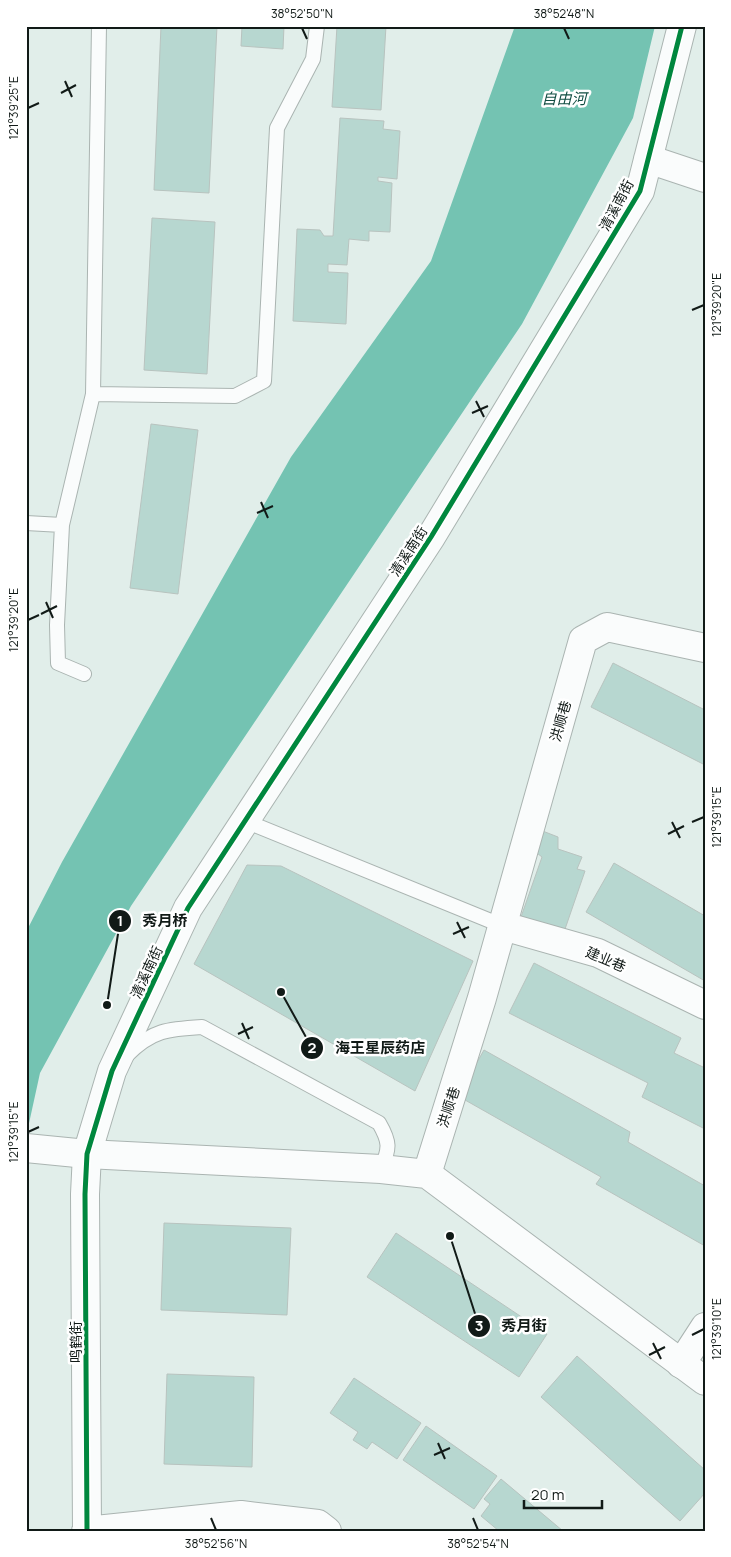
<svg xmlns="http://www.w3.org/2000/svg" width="731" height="1557" viewBox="0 0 731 1557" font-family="Manrope,'Noto Sans SC',sans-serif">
<rect width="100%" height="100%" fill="#e1eeea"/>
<path fill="#74c3b2" d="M515 26H655L633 118 522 324 131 906 40 1073 26 1137V932L62 862 291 457 431 261Z"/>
<path fill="#b7d7d0" stroke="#b8c3bf" d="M161 26H217L209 193 154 190Z
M242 26H284L283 49 241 46Z
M337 26H386L381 110 332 107Z
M340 118 384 121 383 129 400 131 397 179 378 177V181L392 183 390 232 369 231V241L349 239 347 265 328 264V272L348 273 346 324 293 321 297 229 320 230 324 236H333Z
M152 218 215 222 207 374 144 370Z
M151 424 198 430 178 594 130 588Z
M613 663 705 710V765L591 707Z
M540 830 558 837V849L582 857 577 869 585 871 564 932 521 917 542 857 533 850Z
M614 863 705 916V981L586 912Z
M247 865 281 866 473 961 415 1091 194 964Z
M534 963 681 1038 674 1053 705 1068V1129L642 1097 648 1083 509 1013Z
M484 1050 630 1132 628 1142 705 1186V1246L596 1184 601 1177 458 1096Z
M164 1223 291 1228 287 1315 161 1310Z
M396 1233 547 1334 519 1377 367 1277Z
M577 1356 705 1470V1493L680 1521 541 1397Z
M167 1374 254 1377 252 1467 164 1464Z
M354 1378 421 1423 397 1459 372 1442 367 1449 353 1440 358 1432 330 1413Z
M426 1426 497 1476 474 1509 403 1460Z
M501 1479 563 1531H499L481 1516 490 1504 484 1499Z"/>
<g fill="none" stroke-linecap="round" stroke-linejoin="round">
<g stroke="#aab4b1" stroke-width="16">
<path id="service" d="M93 394 235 396 264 381 277 128 313 59 317 26
M26 523 62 525
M84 674 58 663 57 625 62 525 93 394 99 26
M245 821 503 926
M127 1055C152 1030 168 1029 202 1027L379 1123C390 1142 390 1148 381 1169"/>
</g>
<g stroke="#aab4b1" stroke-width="30">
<path id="minor" d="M648 159 705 178
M503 926 598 953 705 1005
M427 1174 482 998 583 640 607 627 705 648
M681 1364 705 1327
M86 1531 241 1515 318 1524 327 1531
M87 1531 85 1194 87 1154 112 1071 188 908 431 537 640 191 682 26"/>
</g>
<g stroke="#aab4b1" stroke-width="30">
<path id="tertiary" d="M26 1148 87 1154 381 1169 427 1174 705 1381"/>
</g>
<use href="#service" stroke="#fafcfc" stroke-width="14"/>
<use href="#minor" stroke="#fafcfc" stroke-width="28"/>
<use href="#tertiary" stroke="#fafcfc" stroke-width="28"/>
<g stroke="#fff" stroke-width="8">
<path id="cycleway" d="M87 1531 85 1194 87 1154 112 1071 188 908 431 537 640 191 682 26"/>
</g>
<use href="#cycleway" stroke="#00873e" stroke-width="5"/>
</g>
<path fill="none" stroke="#111a17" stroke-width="2" d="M302 28 307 39M564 28 569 39M65 81 72 97M61 93 76 85M28 108 39 103M692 310 704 305M476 401 484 417M472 413 488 406M261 502 268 518M257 513 273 506M46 602 53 618M41 614 57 606M28 620 39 615M672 822 680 838M692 822 704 817M668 834 684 826M457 922 465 938M453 934 469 927M242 1023 249 1039M238 1034 253 1027M28 1132 39 1127M692 1335 704 1329M653 1343 661 1359M649 1355 665 1347M438 1443 445 1459M434 1455 450 1448M211 1518 216 1530M473 1518 478 1530"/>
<g text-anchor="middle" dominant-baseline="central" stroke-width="5" stroke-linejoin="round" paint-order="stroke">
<g font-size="14" fill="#111a17" stroke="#fff">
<text transform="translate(616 205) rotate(-62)">清溪南街</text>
<text transform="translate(408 551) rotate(-57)">清溪南街</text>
<text transform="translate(560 721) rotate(-74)">洪顺巷</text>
<text transform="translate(606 959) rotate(23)">建业巷</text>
<text transform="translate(146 972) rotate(-65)">清溪南街</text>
<text transform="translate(448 1107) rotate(-72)">洪顺巷</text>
<text transform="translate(75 1342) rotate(-90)">鸣鹤街</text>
</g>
<g font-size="15" font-style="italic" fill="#104d42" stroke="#fff">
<text x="564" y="98">自由河</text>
</g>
</g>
<path fill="none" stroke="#111a17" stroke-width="2" d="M107 1005L120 921M281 992L312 1048M450 1236L479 1326"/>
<g fill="#111a17" stroke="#fff" stroke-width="2">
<circle cx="107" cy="1005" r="5"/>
<circle cx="281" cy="992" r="5"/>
<circle cx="450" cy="1236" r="5"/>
<circle cx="120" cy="921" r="12"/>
<circle cx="312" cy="1048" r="12"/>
<circle cx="479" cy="1326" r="12"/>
</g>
<g font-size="15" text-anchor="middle" font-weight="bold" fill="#fff">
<text x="120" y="926">1</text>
<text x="312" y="1053">2</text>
<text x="479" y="1331">3</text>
</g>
<g font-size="15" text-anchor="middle" font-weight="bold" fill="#111a17" stroke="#fff" stroke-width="5" stroke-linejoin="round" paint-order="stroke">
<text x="165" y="926">秀月桥</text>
<text x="380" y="1053">海王星辰药店</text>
<text x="524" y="1331">秀月街</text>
</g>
<rect width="731" height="1557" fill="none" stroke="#ffffff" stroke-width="55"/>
<path d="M524 1500v8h78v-8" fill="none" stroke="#111a17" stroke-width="2.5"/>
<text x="531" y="1500" font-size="15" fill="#111a17" stroke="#ffffff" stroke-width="4" paint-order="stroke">20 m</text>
<rect x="28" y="28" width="676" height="1502" fill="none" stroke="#111a17" stroke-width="2"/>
<g font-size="12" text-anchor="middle" fill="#111a17">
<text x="302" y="18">38°52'50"N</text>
<text x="564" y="18">38°52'48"N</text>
<text transform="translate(14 108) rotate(-90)" y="4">121°39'25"E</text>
<text transform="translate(717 305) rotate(-90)" y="4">121°39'20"E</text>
<text transform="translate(14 620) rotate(-90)" y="4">121°39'20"E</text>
<text transform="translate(717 817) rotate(-90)" y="4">121°39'15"E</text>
<text transform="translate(14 1132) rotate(-90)" y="4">121°39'15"E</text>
<text transform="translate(717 1329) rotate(-90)" y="4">121°39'10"E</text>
<text x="216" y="1548">38°52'56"N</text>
<text x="478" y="1548">38°52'54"N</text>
</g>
</svg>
